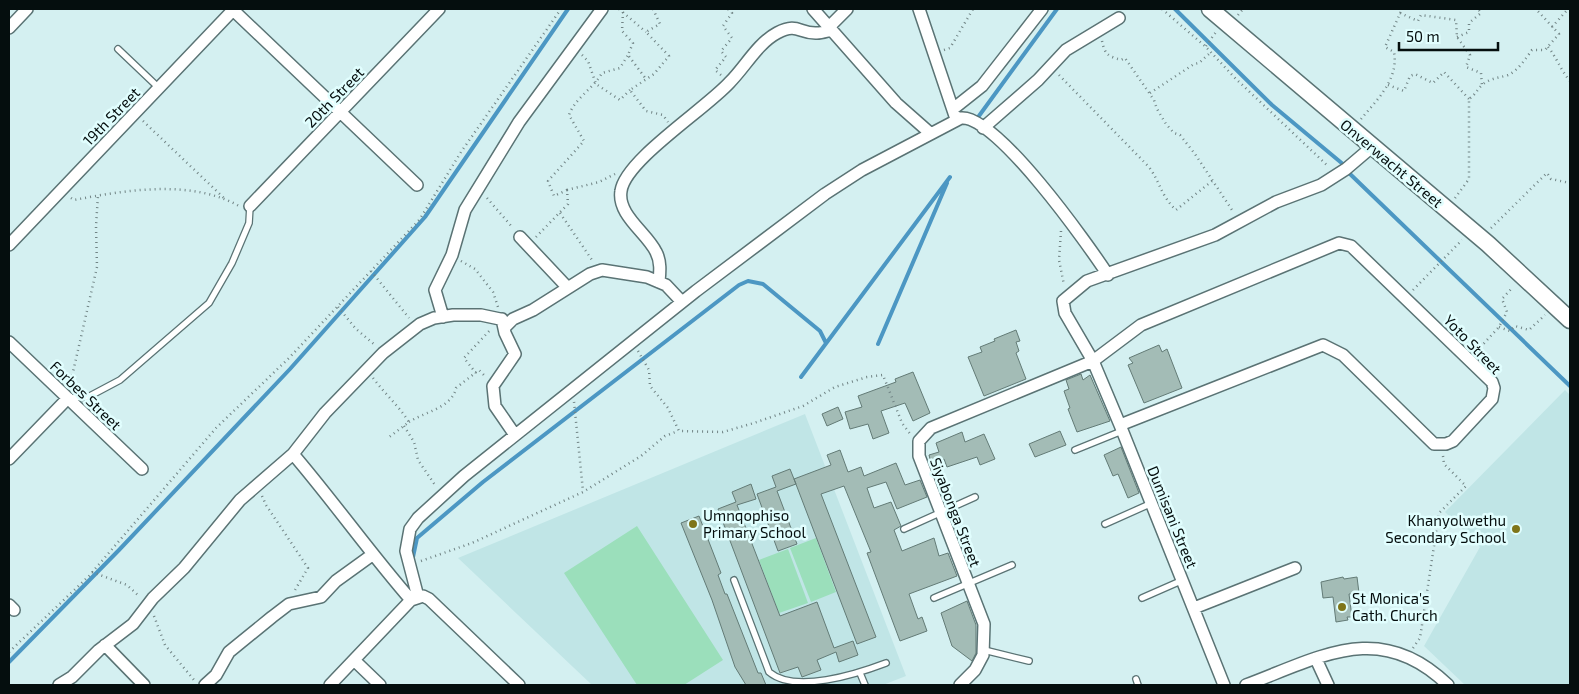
<svg xmlns="http://www.w3.org/2000/svg" width="1579" height="694" viewBox="0 0 1579 694" font-family="'Exo 2',sans-serif">
<rect width="100%" height="100%" fill="#d4f0f1"/>
<path fill="#c0e5e6" d="M1565 390 1570 395V685H1465L1424 646 1480 547 1445 512Z
M805 414 906 676 883 685H592L458 558Z"/>
<path fill="#9bdfbb" d="M637 526 723 660 684 685H637L564 573Z
M816 538 836 592 811 602 790 548Z
M788 549 808 603 779 613 759 560Z"/>
<g fill="none" stroke-linecap="round" stroke-linejoin="round">
<path stroke="#4c97c3" stroke-width="4" d="M1175 9 1272 105 1344 165
M976 120 1057 9
M1349 173 1570 386
M878 344 947 183
M801 377 950 177
M413 557 417 538 483 482 739 285 748 281 763 284 820 331 826 343
M9 662 119 550 290 369 425 217 568 9"/>
</g>
<path fill="#a3bcb6" stroke="#637b76" d="M1016 330 1020 341 1016 342 1019 351 1016 353 1026 379 984 396 968 357 982 352 980 347 995 341 994 339Z
M1159 345 1162 352 1167 349 1182 388 1144 403 1128 365 1133 363 1129 358Z
M913 372 930 413 913 421 905 403 881 411 889 433 873 439 868 424 850 429 845 412 862 407 858 396 896 382 895 379Z
M1081 374 1083 380 1090 375 1110 421 1077 432 1068 409 1070 408 1064 391 1069 389 1066 380Z
M838 407 843 419 827 426 822 414Z
M1060 431 1066 445 1035 457 1029 444Z
M962 432 965 442 984 434 995 459 980 465 977 457 947 467 944 459 932 467 929 455 939 452 936 443Z
M1121 447 1139 493 1128 498 1118 474 1113 476 1104 455Z
M840 450 848 472 861 467 864 476 896 463 905 485 920 480 927 497 897 509 886 482 867 488 874 508 891 502 901 526 894 530 902 551 934 538 939 556 948 553 957 576 909 594 918 619 922 617 927 631 900 641 867 553 871 552 844 486 821 494 876 637 857 644 794 479 831 465 827 455Z
M790 469 796 484 777 491 797 544 778 551 757 494 776 487 772 476Z
M751 484 756 499 737 505 780 616 817 602 834 648 853 641 858 655 839 662 836 652 817 660 821 670 802 677 798 667 780 673 718 509 736 502 732 492Z
M699 516 721 573 718 575 725 594H727L758 673H761L766 685H746L735 667 712 600 681 523Z
M1343 577 1344 579 1357 577 1359 593 1349 594 1352 617H1347L1348 620 1336 622 1333 597 1323 598 1321 582Z
M967 601 976 625V653L972 661 952 646 941 613Z"/>
<g fill="none" stroke-linecap="round" stroke-linejoin="round">
<g stroke="#5a7374" stroke-width="8">
<path id="lane" d="M118 49 159 88
M70 398 88 397 120 380 209 303 232 263 249 223 250 206
M1075 450 1122 431
M1105 524 1152 503
M904 529 975 497
M734 580 769 672C795 694 857 674 886 663
M934 598 1012 565
M1142 598 1183 580
M984 650 1029 661
M860 673 865 685
M1136 679 1138 685"/>
</g>
<g stroke="#5a7374" stroke-width="14">
<path id="street" d="M232 9 417 185
M813 9 896 103 930 133
M919 9 955 116
M829 27 847 9
M9 28 27 9
M953 109 982 86 1042 9
M983 128 1038 80 1066 50 1119 18
M250 206 439 9
M520 237 568 288
M9 245 234 9
M659 282C660 272 661 261 656 252 647 233 617 215 621 191 625 160 707 108 730 82 745 67 758 43 777 33 798 22 799 34 817 33 822 33 827 31 832 30
M443 317 435 290 452 255 465 210 519 122 602 9
M502 319 505 333 515 354 493 386 495 406 515 435
M9 342 142 469
M293 454C334 502 370 553 411 600
M9 459 68 398
M418 597 406 551 410 529 418 518 464 476 696 291 825 194 862 170 961 118C996 114 1089 246 1108 275
M9 605 14 610
M1194 608 1295 568
M105 645 144 685
M1316 659 1328 685
M355 661 380 685
M59 685 72 677 99 650 133 624 153 598 184 568 240 500 293 454 325 413 383 353 420 324 434 318 453 315H481L500 319 506 326 513 319 533 310 590 274 602 270 647 277 666 285 682 302
M205 685 216 675 229 652 272 617 289 604 321 597 336 581 372 555
M330 685 411 600 423 596 429 599 519 685
M960 685 975 670 983 655 984 624 919 456V441L931 428 1093 361 1141 325 1339 243 1351 246 1492 382 1494 388 1492 399 1453 441 1446 444H1434L1343 355 1323 345 1120 425
M1224 685 1120 425 1093 361 1065 313 1063 301 1087 281 1215 235 1276 202 1321 185 1346 169 1373 146
M1246 685C1321 657 1380 619 1448 685"/>
</g>
<g stroke="#5a7374" stroke-width="19">
<path id="secondary" d="M1210 9 1488 244 1570 320"/>
</g>
<path stroke="#718485" stroke-width="2.5" stroke-dasharray="1 4" stroke-linecap="butt" d="M619 9 646 32
M653 9 660 24 646 32 669 56 654 74 630 90 646 111 663 115 668 122
M1162 9 1206 47 1235 78 1329 167
M623 12 622 31 633 43 628 55 646 79
M1400 13 1418 21 1421 15 1456 20 1457 37 1470 55 1466 67 1481 73 1482 86
M1238 15 1243 9
M1552 27 1568 9
M1457 37 1469 32V23L1481 13 1478 9
M1102 41C1105 55 1108 56 1121 60L1125 58 1154 100 1157 109 1166 124 1174 133 1180 135 1195 154 1234 213
M1206 46 1216 32
M1548 47C1557 58 1560 69 1570 81
M944 50 950 48 973 9
M582 55 588 61 596 84 620 100 630 90
M721 75 715 70 726 57 721 51 732 38 723 26 732 13 728 9
M1059 75 1149 167C1160 182 1161 196 1176 210L1212 181
M1388 85 1404 91 1410 76 1415 74 1433 83 1444 72 1469 99
M1150 93 1194 64 1199 63 1210 53
M1361 119C1377 100 1399 79 1394 52L1385 47 1402 9
M143 121 224 198
M567 190 599 182 615 174
M71 198 74 200C126 190 191 179 239 206
M487 198 513 228
M1455 198 1469 179V99C1475 95 1477 90 1482 85 1490 78 1499 78 1508 75 1518 71 1526 58 1532 50H1545L1559 34 1536 9
M560 213 592 260
M1491 228 1547 173 1551 179 1570 183
M1061 231 1059 260 1064 285
M536 237 568 204 567 190 554 196 548 181 584 141 569 115C575 98 593 89 602 73L620 68 628 55
M461 261 475 269 493 292 498 307
M371 271 409 318
M1413 290 1462 240
M338 307 356 329 375 345
M1499 327 1510 331 1515 326 1529 330 1545 315
M638 351 649 370 650 386 668 408 679 431 723 432 754 423 803 406 835 387 867 377 883 375 902 423 911 435
M1477 351 1499 327 1507 312 1502 299 1513 287
M476 373 464 358 491 329
M373 378C385 394 398 405 409 422L388 438
M70 385 97 267 96 226 98 195
M574 402 583 491
M409 422C424 412 452 408 456 388L479 370 486 377
M404 426 414 442 418 460 435 485
M262 496 266 505 308 568 295 590
M421 561 472 543 583 492 641 456 665 436 678 431
M92 572 127 585 139 596
M154 616 165 645 194 680
M1413 648 1420 638 1439 513 1466 486 1444 464 1443 456
M9 652 89 576 216 428 289 358 420 219 461 152 561 9"/>
<use href="#lane" stroke="#fff" stroke-width="5.5"/>
<use href="#street" stroke="#fff" stroke-width="11"/>
<use href="#secondary" stroke="#fff" stroke-width="16"/>
</g>
<g fill="#7f7519" stroke="#e1fefe" stroke-width="2">
<circle cx="693" cy="524" r="5"/>
<circle cx="1516" cy="529" r="5"/>
<circle cx="1342" cy="607" r="5"/>
</g>
<g text-anchor="middle" dominant-baseline="central" stroke-width="5" stroke-linejoin="round" paint-order="stroke">
<g font-size="15" fill="#050e0e" stroke="#e1fefe">
<text transform="translate(334 97) rotate(-46)">20th Street</text>
<text transform="translate(111 116) rotate(-46)">19th Street</text>
<text transform="translate(1392 163) rotate(40)">Onverwacht Street</text>
<text transform="translate(1473 344) rotate(46)">Yoto Street</text>
<text transform="translate(86 395) rotate(44)">Forbes Street</text>
<text transform="translate(956 512) rotate(69)">Siyabonga Street</text>
<text transform="translate(1173 517) rotate(68)">Dumisani Street</text>
</g>
<g font-size="15" fill="#050e0e" stroke="#e1fefe" text-anchor="start">
<text x="703" y="515">Umnqophiso<tspan x="703" dy="17">Primary School</tspan></text>
<text x="1506" y="520" text-anchor="end">Khanyolwethu<tspan x="1506" dy="17">Secondary School</tspan></text>
<text x="1352" y="598">St Monica's<tspan x="1352" dy="17">Cath. Church</tspan></text>
</g>
</g>
<rect width="1579" height="694" fill="none" stroke="#050e0e" stroke-width="20"/>
<path d="M1399 42v8h99v-8" fill="none" stroke="#050e0e" stroke-width="2.5"/>
<text x="1406" y="42" font-size="15" fill="#050e0e" stroke="#e1fefe" stroke-width="4" paint-order="stroke">50 m</text>
</svg>
